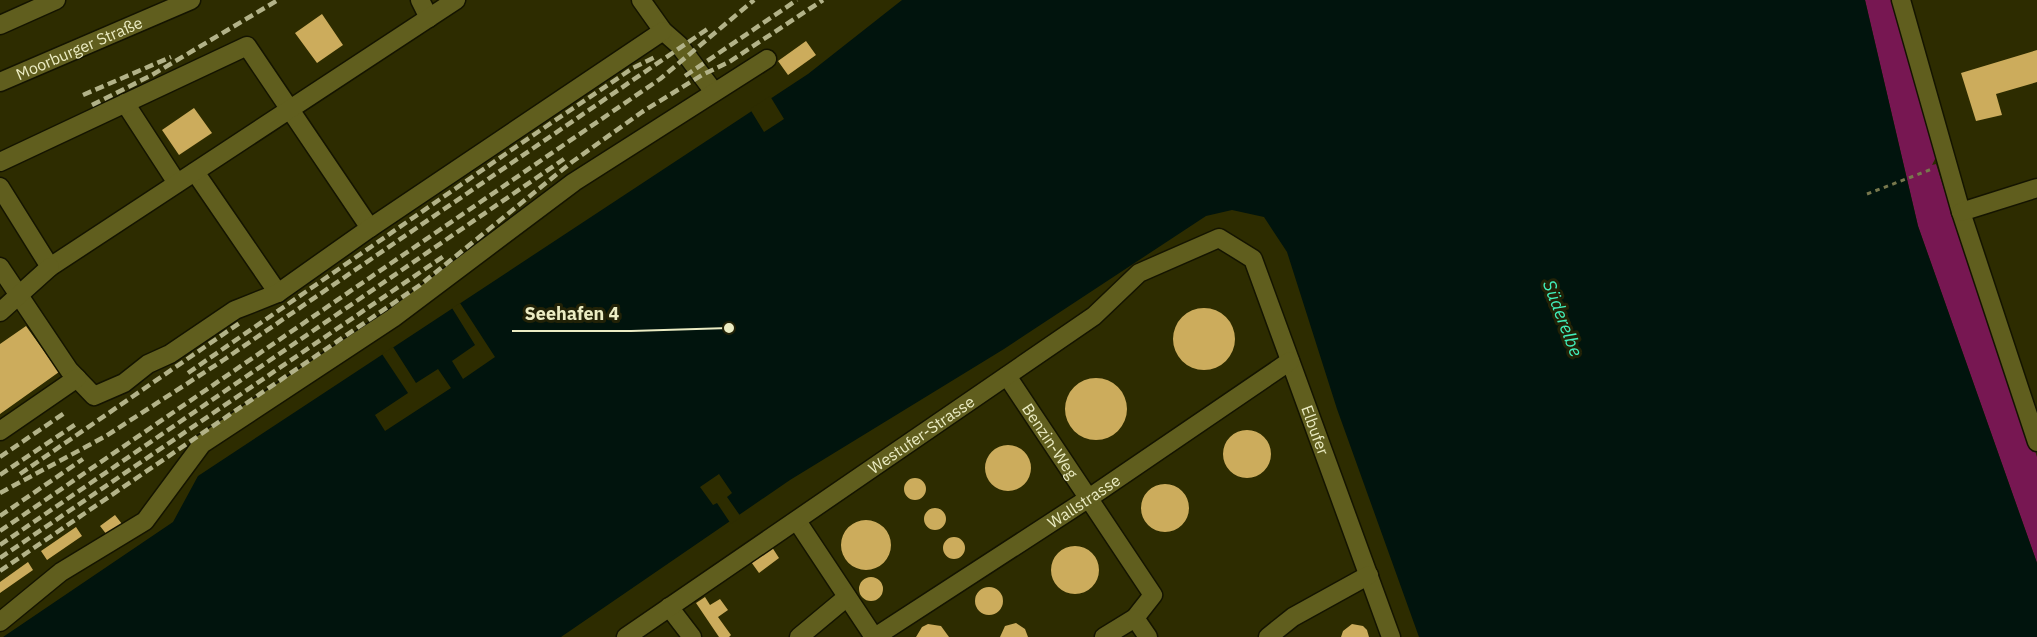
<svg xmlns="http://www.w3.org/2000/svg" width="2037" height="637" viewBox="0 0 2037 637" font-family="'IBM Plex Sans',sans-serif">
<rect width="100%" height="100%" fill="#2d2c00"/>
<path fill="#771752" d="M1865 0H1897L1938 153 1932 165 1936 164 1953 217 1961 222 2037 457V563L1918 226Z"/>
<path fill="#01140d" d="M902 0H1865L1918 226 2037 563V637H1419L1337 409 1287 252 1264 217 1232 210 1206 216 1004 349 790 480 561 637H3L173 522 198 476 808 74Z"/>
<path fill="#2d2c00" d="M770 96 784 119 764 132 750 109Z
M460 303 495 357 463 379 452 361 475 345 452 308Z
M393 347 416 383 438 369 451 388 385 431 375 415 408 393 382 354Z
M719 474 732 493 727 497 741 517 731 524 717 503 713 505 700 487Z"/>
<path fill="#ccac5c" d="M322 14 343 45 317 63 295 33Z
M806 41 816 55 788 75 778 61Z
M2037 50V82L1996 94 2002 115 1976 121 1961 73Z
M194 108 212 133 179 155 162 130Z
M1173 339a31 31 0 1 1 62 0a31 31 0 1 1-62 0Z
M26 326 59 372 0 414V344Z
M1065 409a31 31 0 1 1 62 0a31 31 0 1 1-62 0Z
M1223 454a24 24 0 1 1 48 0a24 24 0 1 1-48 0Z
M985 468a23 23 0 1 1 46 0a23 23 0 1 1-46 0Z
M904 489a11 11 0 1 1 22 0a11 11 0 1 1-22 0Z
M1141 508a24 24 0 1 1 48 0a24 24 0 1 1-48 0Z
M924 519a11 11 0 1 1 22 0a11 11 0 1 1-22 0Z
M115 515 122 524 107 535 100 526Z
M841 545a25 25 0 1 1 50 0a25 25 0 1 1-50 0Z
M76 527 82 536 47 560 41 551Z
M943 548a11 11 0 1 1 22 0a11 11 0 1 1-22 0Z
M770 544 779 558 759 573 749 559Z
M1051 570a24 24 0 1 1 48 0a24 24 0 1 1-48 0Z
M28 562 33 570 0 593V582Z
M859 589a12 12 0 1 1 24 0a12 12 0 1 1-24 0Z
M975 601a14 14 0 1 1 28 0a14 14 0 1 1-28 0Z
M705 597 710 605 720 599 728 610 718 617 731 635 729 637H719L696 603Z
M1016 623 1025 629 1028 637H1000L1005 626Z
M928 624 941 626 949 637H916L922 627Z
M1352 624 1363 626 1367 630 1369 637H1341L1343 631Z"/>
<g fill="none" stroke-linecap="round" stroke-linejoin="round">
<g stroke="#141400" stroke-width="21">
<g id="minor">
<path d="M420 0 429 18"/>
<path d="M641 0 663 31 679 45 714 92"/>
<path d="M1901 0 1961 212 2037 442"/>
<path d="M0 25 56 0"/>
<path id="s1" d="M0 82 191 0"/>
<path d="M125 103 177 183"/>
<path d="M0 162 247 46 370 228"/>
<path d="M195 172 278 293"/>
<path d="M0 187 50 267 456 0"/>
<path d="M1961 212 2037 188"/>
<path d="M0 267 69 370 94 396 124 383 148 364 170 354 235 310 278 293 370 228 663 31"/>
<path d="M0 312 50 267"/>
<path id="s2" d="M1007 376 1153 595 1135 618 1104 637"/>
<path d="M0 431 77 378"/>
<path d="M797 521 874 637"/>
<path d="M669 607 692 637"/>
<path d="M1135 618 1148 637"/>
<path d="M0 622 61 572 145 521 202 444 393 318 574 182 767 59"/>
<path id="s3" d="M626 637 1094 316 1139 273 1219 238 1253 259 1391 637"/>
<path d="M799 637 847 597"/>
<path id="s4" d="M875 637 1089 498 1290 361"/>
<path d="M1268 637 1293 617 1369 575"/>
</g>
</g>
<path stroke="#78784d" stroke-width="3" stroke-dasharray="4.5 4.5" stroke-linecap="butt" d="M1867 194 1932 169"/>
<use href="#minor" stroke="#605e1e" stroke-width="18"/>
<path stroke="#b2b288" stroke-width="4.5" stroke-dasharray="9 4.5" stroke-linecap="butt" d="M685 76 797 0
M83 95 171 57
M92 105 152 75 278 0
M188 373 520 144 633 68 655 57
M0 457 66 412
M20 474 241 322
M0 475 76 424
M0 493 106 436 222 361 709 28
M0 516 83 459
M0 531 660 79 754 0
M0 545 564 159
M0 558 444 256
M0 571 420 285 572 162 642 112 702 75 729 62 823 0"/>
</g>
<g text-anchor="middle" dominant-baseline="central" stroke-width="6" stroke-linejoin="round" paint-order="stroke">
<g font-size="16" fill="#ebecc3" stroke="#222207">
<text stroke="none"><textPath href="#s1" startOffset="86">Moorburger Straße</textPath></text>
<text stroke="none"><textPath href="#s3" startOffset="939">Elbufer</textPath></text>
<text stroke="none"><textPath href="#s3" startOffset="358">Westufer-Strasse</textPath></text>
<text stroke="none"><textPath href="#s2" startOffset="78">Benzin-Weg</textPath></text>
<text stroke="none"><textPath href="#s4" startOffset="249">Wallstrasse</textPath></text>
</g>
<g font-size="18" font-style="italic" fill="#41efbb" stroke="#222207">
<text transform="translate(1563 318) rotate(69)">Süderelbe</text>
</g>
</g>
<path fill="none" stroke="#ebecc3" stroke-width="2" d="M729 328L631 331H512"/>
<circle fill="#ebecc3" stroke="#222207" stroke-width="2" cx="729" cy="328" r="6"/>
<g font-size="18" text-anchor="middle" font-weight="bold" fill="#ebecc3" stroke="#222207" stroke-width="6" stroke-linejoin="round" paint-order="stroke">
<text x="572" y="320">Seehafen 4</text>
</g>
</svg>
